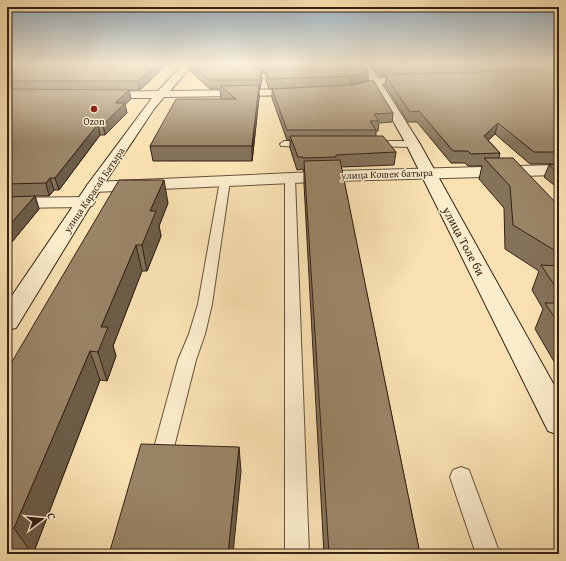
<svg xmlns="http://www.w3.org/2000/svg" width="566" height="561" viewBox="0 0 566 561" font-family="'Gentium Book Plus',serif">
<rect width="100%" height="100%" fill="#f9e1b1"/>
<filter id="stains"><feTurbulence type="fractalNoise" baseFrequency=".005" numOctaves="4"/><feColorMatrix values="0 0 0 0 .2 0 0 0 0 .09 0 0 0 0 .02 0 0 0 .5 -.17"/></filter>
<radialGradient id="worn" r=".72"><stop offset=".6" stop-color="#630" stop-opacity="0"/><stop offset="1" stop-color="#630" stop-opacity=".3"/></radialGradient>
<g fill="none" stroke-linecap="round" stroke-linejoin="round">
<g stroke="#65513e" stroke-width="2">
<path id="lane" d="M250 64H300L297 66 248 68V71C267 78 288 73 307 71 309 65 315 64 321 64L314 70 312 74C291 79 264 81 243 73V66Z
M284 141H308L312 144 308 147 281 146 280 144Z
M371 141H413L417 144 413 147 368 146 367 144Z
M290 175 295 178 309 554H285V178Z
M225 178 230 181 212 304 205 334 196 360 172 455 169 461 162 464 155 461 152 455 178 360 189 334 198 304 220 181Z
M461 467 469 470 500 554H476L450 477 453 470Z"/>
</g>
<g stroke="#65513e" stroke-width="2">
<path id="street" d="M559 165V175L336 181 94 192 88 190 86 187 88 184 94 182 336 171Z
M86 197 92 198 95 202 92 206 86 207 7 208V198Z"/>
</g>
<g stroke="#342117" stroke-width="2">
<path id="secondary" d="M183 64H193L170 91 302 89 307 92 302 95 164 97 154 109 102 187 16 328 7 330V303L88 184 152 98H100L95 95 100 92 158 91Z
M358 64H368L379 79C388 76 413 71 419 77 413 83 392 81 382 84L420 144 559 394V435L548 431 406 144 374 87 346 92 341 89 342 87 370 82Z"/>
</g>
<use href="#lane" fill="#fbeccc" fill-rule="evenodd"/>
<use href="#street" fill="#fbeccc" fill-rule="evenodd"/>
<use href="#secondary" fill="#fbeccc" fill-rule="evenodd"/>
</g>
<path fill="#847259" stroke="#342117" d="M7 64H167L140 90H129L131 99 125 105 127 113 105 135H100L59 190H54L49 196H35L39 209 7 248Z
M189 64H245L242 65V66L249 68V64H312L308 68 313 67 315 64 368 80 351 85 269 89 266 79V73H264L263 69 262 73 261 72 262 79 260 89H259V98L252 161H153L150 146 221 99 220 89H210L190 71Z
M370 64H559V70L407 74H389L380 77Z
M559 70V164H530L495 134 488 140 500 153 499 158 559 206V370L535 329 543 309 532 290 539 271 505 249 504 208 479 179 482 166H468L465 163H451L417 122H408L385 85 386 76Z
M272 89 393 113 392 122 379 123 378 131H376V136L396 152 394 165 341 167 420 554H324L304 184V171H303V169L297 170 290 148V140H287L272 98Z
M559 164V189L544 177 549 165Z
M168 203 159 226 161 236 147 271H142L113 346 116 356 107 381 100 380 33 554H7V370Z"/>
<path fill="#6c5d48" stroke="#342117" d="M157 64H167L140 90 138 81Z
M277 64H312L306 70 270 73V65Z
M390 66 389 74 380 77 381 69Z
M261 70 262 79 260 89V80Z
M368 71V80L351 85V76Z
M259 85V98L252 161V146Z
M129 90 131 99 125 105 127 113 105 135 103 125 115 103Z
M498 123 495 134 481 147 484 136Z
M98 124 100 135 59 190 55 178Z
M50 178 54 190 49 196 46 183Z
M164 180 168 203 159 226 161 236 147 271 142 245 150 211Z
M35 196 39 209 7 248V228Z
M136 245 142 271 113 346 116 356 107 381 98 352 101 327Z
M90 351 100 380 33 554H32L14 528Z
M239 447 241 471 233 554H228Z"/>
<path fill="#9a8567" stroke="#342117" d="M7 64H157L138 81H7Z
M190 64H242V66L261 70 260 80H209Z
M264 64H277L270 65Z
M315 64H363L368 71 351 76 269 79 266 71H287L313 67Z
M377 64H449L390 66 381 69Z
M559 70V152H534L498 123 484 136 500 153 471 154 468 151H453L419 111 410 112 386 76 408 74Z
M373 80 393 113 374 114 379 121H370L376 130H287L272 89 352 85Z
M259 85 252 146H150L176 99H236L220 86Z
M7 89 129 90 115 103H125L103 125 98 124 55 178H50L46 183 7 184Z
M290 136H383L396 152 336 155V157L303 158V157H298Z
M484 158H513L559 206V253L513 225 510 186Z
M340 160 420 554H329L304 161Z
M559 164V173L549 165Z
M119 180H164L150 211H156L142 245H136L101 327H108L98 352 90 351 14 528H7V370Z
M35 196 7 228V197Z
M541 265 559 266V292Z
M545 303H559V324Z
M141 444 239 447 228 554H109Z"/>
<linearGradient id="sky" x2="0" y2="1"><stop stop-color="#94acbd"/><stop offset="0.45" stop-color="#fcf2dc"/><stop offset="1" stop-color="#fcf2dc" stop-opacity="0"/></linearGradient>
<rect width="566" height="142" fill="url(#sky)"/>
<circle fill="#8f2418" stroke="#fbeccc" stroke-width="1.5" cx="94" cy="109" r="4"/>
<g text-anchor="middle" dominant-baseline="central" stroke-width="3" stroke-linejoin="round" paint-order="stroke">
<g font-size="10" fill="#342117" stroke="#fbeccc">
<text x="94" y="121">Ozon</text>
</g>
<g font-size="10" fill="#342117" stroke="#fbeccc">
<text transform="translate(387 174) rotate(-2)">улица Кошек батыра</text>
<text transform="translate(94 190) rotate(-56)">улица Карасай Батыра</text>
</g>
<g font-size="12" fill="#342117" stroke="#fbeccc">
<text transform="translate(464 241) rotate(62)">улица Толе би</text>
</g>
</g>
<rect width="566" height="561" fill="none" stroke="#f9e1b1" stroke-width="24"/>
<rect x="8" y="8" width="550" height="545" fill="none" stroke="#342117" stroke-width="2"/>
<rect x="12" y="12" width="542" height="537" fill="none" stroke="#342117"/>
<g transform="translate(42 519) rotate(74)" stroke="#fbeccc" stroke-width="3" paint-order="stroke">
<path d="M0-3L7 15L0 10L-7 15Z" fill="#342117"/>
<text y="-6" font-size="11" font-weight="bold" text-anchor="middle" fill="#342117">С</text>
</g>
<rect width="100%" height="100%" filter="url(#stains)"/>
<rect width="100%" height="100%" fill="url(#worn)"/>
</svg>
